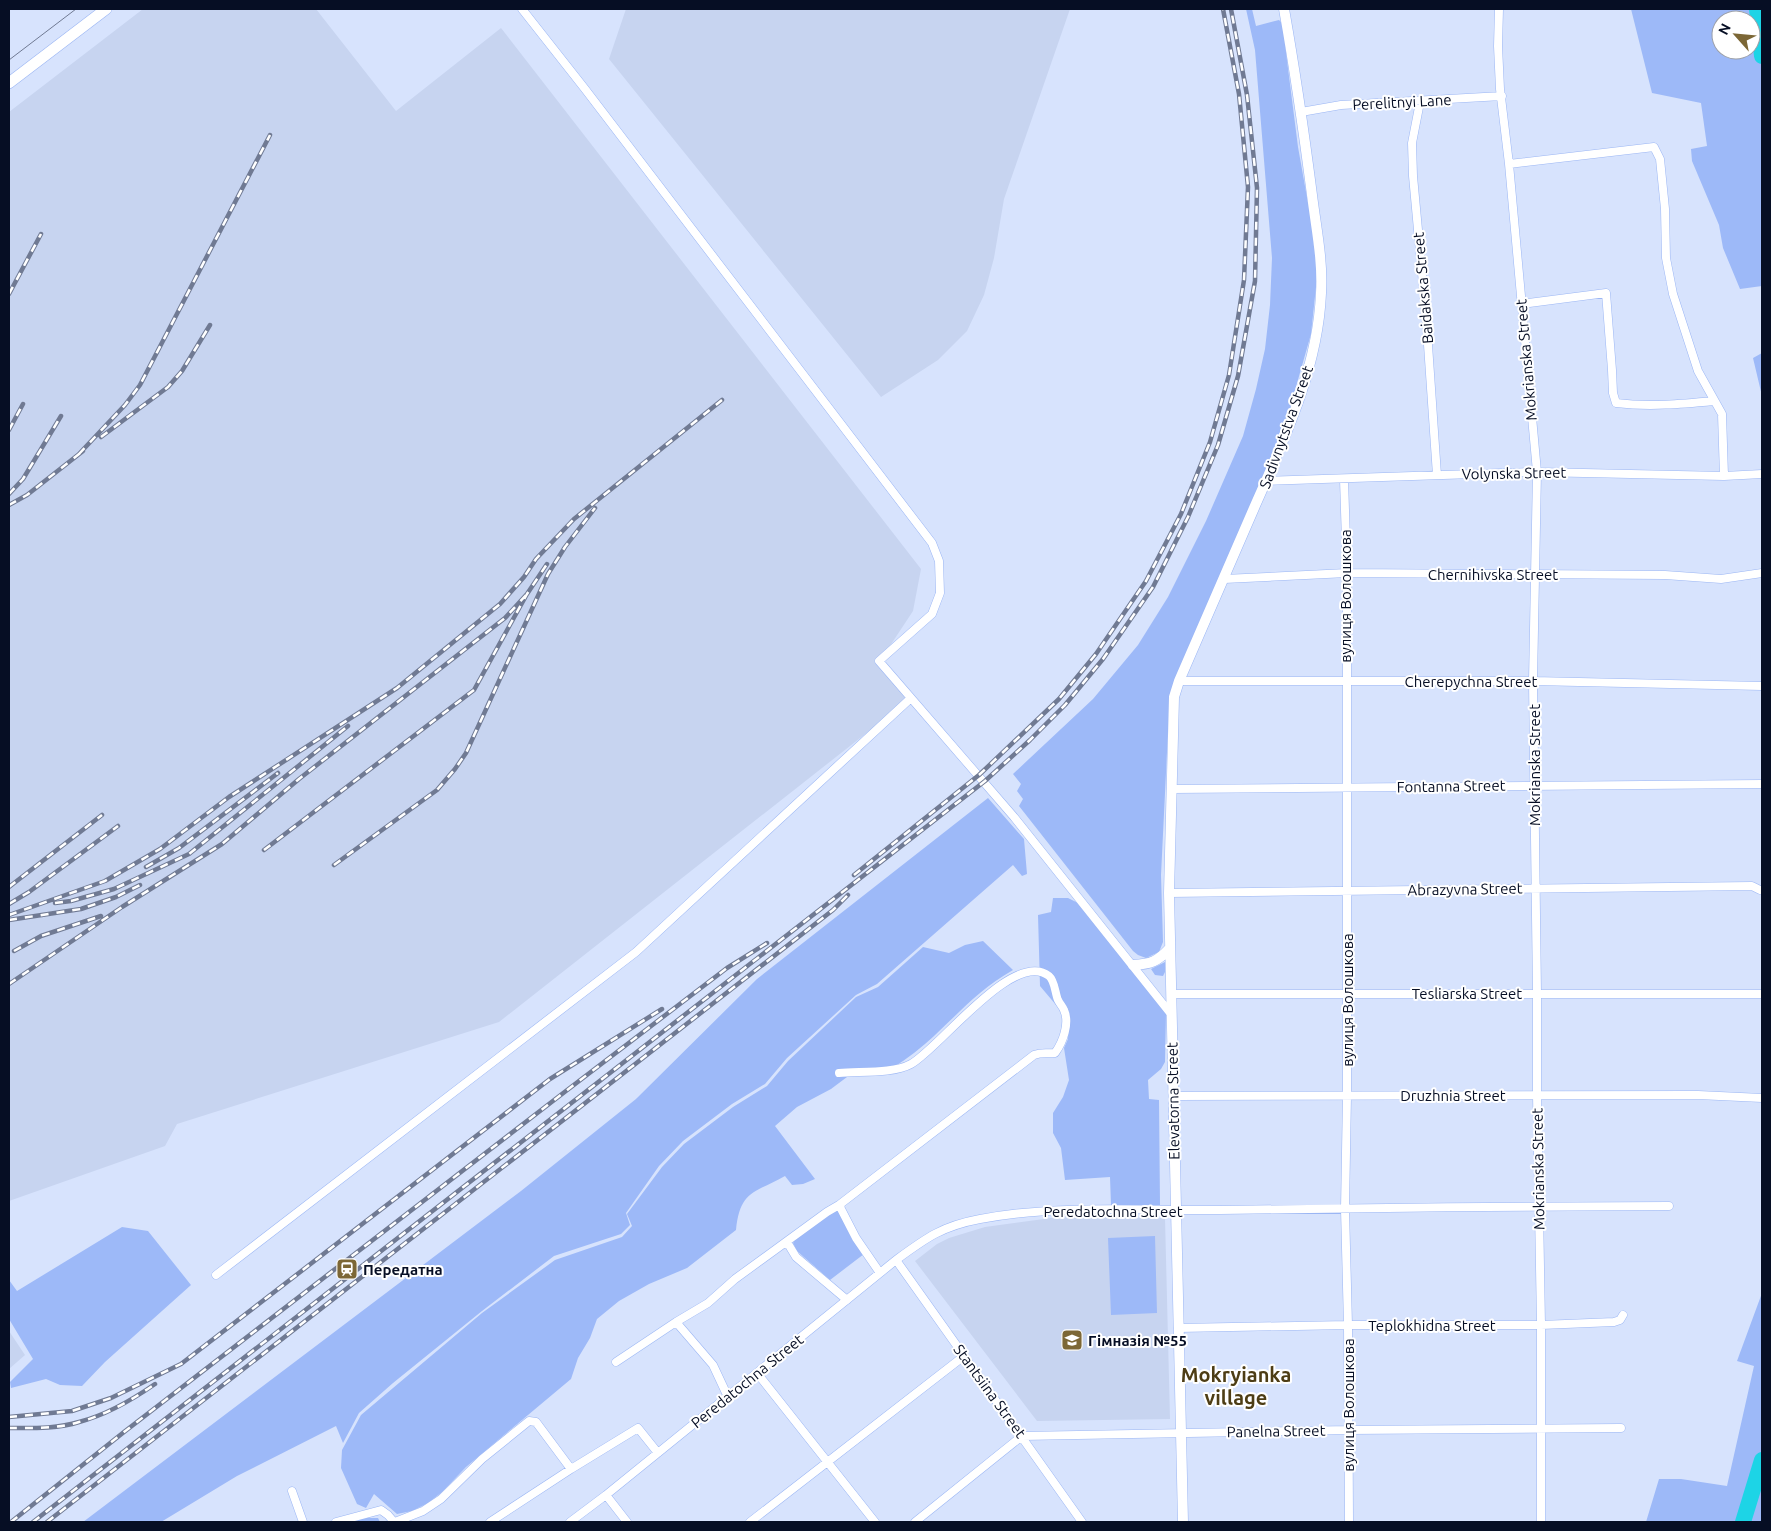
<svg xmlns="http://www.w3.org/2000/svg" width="1771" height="1531" viewBox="0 0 1771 1531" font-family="Ubuntu,sans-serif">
<rect width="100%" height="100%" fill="#d7e3fd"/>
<path fill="#c7d4f0" d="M143 9H316L396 111 501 28 921 569 913 611 880 661 911 698 499 1022 177 1124 165 1146 9 1201V112Z
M626 9H1070L1004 199 994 258 984 295 967 331 938 360 881 397 609 59Z
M1066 1216 1165 1218 1170 1419 1037 1421 915 1261 937 1244 949 1238 985 1227Z
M9 1331 25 1355 9 1369Z"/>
<path fill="#9db9f8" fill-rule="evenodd" d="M1246 9H1252L1256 26 1279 20 1282 23 1283 29 1298 147 1311 220 1316 264V287L1311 334 1288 415 1169 711 1161 875 1163 942 1159 952 1146 958 1138 955 1133 951 1019 806 1023 799 1017 791 1021 784 1013 774 1093 699 1138 645 1168 597 1206 521 1243 436 1256 389 1265 349 1270 305 1272 258 1255 50Z
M1631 9H1762V286L1740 289 1723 248 1719 225 1692 161 1691 149 1707 146 1701 103 1652 93ZM1721 20H1751V50H1721Z
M1762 353V396L1753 358Z
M988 798 1024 839 1027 874 1022 876 1013 865 877 984 856 995 787 1058 765 1084 732 1104 683 1141 659 1166 626 1213 630 1225 621 1234 554 1256 482 1311 393 1383 359 1413 343 1443 336 1426 237 1476 161 1522H83L521 1191 636 1099 757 979Z
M1053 898H1068L1080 904 1166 1014 1165 1062 1161 1069 1148 1080 1149 1099 1159 1100 1160 1205H1111L1110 1177 1065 1180 1061 1148 1053 1133V1113L1063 1097 1069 1080 1064 1048 1068 1039 1069 1015 1056 1005 1040 986 1038 915 1051 912Z
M983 941 1013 970C976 991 956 1017 925 1044 911 1056 896 1066 881 1075L869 1072 851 1074 831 1089 797 1107 775 1126 815 1179 803 1184 792 1185 785 1176C755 1193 740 1190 736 1230L687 1268 649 1284 619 1301 597 1319 590 1338 578 1358 571 1379 466 1467 442 1492 428 1503 412 1511 397 1514 374 1494 366 1508 357 1504 341 1468 342 1450 361 1415 482 1313 555 1260 622 1237 632 1226 627 1214 662 1167 684 1144 733 1107 767 1086 788 1061 856 997 878 987 923 947 949 953 965 945Z
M1165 962V972L1163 976 1155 975 1151 969Z
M833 1211H838L864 1254 830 1280 797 1251 793 1243 795 1240Z
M122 1227 148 1231 191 1285 105 1362 82 1386 60 1385 46 1379 11 1388 10 1382 33 1359 9 1319V1280L17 1291Z
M1155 1236 1157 1313 1111 1315 1108 1238Z
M1762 1293V1522H1646L1659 1479H1681L1727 1486 1754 1366 1737 1361Z
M363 1518H378L380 1522H348Z"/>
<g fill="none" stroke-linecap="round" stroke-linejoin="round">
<path stroke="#1dd4e6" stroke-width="16" d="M1757 9 1762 56
M1743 1522 1762 1460"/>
<g stroke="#9bb6f4" stroke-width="9">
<path id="minor" d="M522 9 585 89 932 543 939 561 940 593 932 614 879 661 1014 817 1171 1014
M1499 9 1498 46 1500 89 1509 164 1537 472 1533 681 1537 993V1094L1541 1325V1522
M1420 102 1412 143 1413 176 1426 316 1437 475
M1301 112 1341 105 1502 96
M1509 164 1654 147 1660 159 1665 209 1666 258 1673 294 1698 371 1722 414 1724 476
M1521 304 1606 293 1612 370 1613 393 1616 403C1649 407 1682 404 1714 401
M1344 479 1347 573V1095L1345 1209 1348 1325 1349 1522
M1266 481 1537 472 1724 476 1762 474
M1224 579 1347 573 1665 575 1721 579 1762 573
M1179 681H1533L1762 686
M1171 789 1762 784
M1169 893 1752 886 1760 890
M1171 994H1762
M1173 1096 1698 1095 1762 1098
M839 1205 856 1238 880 1273
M787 1242 796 1257 847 1300
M896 1260 1082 1522
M216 1275 636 952 911 698
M676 1322 713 1365 728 1397
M1178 1328 1348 1325H1541L1614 1322 1620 1320 1623 1315
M616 1362 676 1322 708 1303 735 1279 827 1212 839 1205 1034 1055C1042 1052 1047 1054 1055 1053 1063 1042 1070 1023 1064 1010 1063 1007 1060 1004 1058 1000 1055 993 1055 981 1049 976 1014 948 939 1049 911 1064 893 1074 860 1071 839 1073
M757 1373 875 1522
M292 1491 303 1522
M606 1495 627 1522
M336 1522 381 1510 388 1515 394 1522
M395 1522 423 1511 441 1499 482 1459 529 1421 536 1422 571 1469
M490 1522 571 1469 638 1428 658 1453
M570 1522 606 1495 896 1260C926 1238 942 1226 980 1219 1059 1204 1140 1211 1220 1210 1370 1208 1519 1206 1669 1206
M750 1522 964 1356
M915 1522 1022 1436 1348 1430 1621 1428"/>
</g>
<g stroke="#9bb6f4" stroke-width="11">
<path id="tertiary" d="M1133 965C1151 964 1157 962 1170 948
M1183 1522 1169 893 1174 697 1179 681C1204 624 1229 566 1254 508 1284 440 1318 368 1321 293 1323 260 1316 228 1312 195 1304 133 1295 71 1284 9"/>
</g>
<g stroke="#9bb6f4" stroke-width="12">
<path id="secondary" d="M9 83 106 9"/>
</g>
<use href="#minor" stroke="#fff" stroke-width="8"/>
<use href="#tertiary" stroke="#fff" stroke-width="10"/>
<use href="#secondary" stroke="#fff" stroke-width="11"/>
<path stroke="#707a93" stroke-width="1" d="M9 60 76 9"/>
<g stroke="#707a93" stroke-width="4.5">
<path id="rail" d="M9 294 41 234
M9 430 23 404
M101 437 168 387 182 371 210 325
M79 454 125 405 140 385 270 135
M9 494 23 479 61 416
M9 505 27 495 83 451
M264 850 474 690 527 594 547 564
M334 865 437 790 455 769 466 753 548 574 565 547 595 508
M146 867 179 848 278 773
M854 875 979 775 1059 699 1096 654 1146 581 1181 514 1210 442 1229 375 1244 280 1248 187 1239 94 1223 9
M9 887 102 815
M55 903 71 901 114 889 189 854 348 726
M9 904 29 892 118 826
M9 915 105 881 160 849 229 797 397 688 500 604 524 577 536 559 574 519 722 400
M9 920 81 909 116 897 140 885
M14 951 41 936 101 916
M9 984 122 907 222 844 299 779 505 618 527 594
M9 1417 72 1411 111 1398 181 1364 550 1079 662 1009
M9 1428C31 1428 57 1429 79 1422 106 1415 132 1400 155 1384
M11 1522 124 1432 562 1094 727 968 767 943
M33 1522 985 781 1030 740 1065 705 1103 659 1153 587 1188 517 1218 445 1238 376 1255 281 1257 188 1247 95 1231 9
M47 1522 833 910 848 895"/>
</g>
<use href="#rail" stroke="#fff" stroke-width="2.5" stroke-dasharray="8" stroke-linecap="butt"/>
</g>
<defs>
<g id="station-square" transform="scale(1.125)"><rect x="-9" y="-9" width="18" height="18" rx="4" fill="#7c6736" stroke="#fff"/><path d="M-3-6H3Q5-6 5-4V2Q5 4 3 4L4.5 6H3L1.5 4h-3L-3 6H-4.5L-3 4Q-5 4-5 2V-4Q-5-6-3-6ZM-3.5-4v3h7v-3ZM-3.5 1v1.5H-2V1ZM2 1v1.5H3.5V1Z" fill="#fff"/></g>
<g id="school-square" transform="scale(1.125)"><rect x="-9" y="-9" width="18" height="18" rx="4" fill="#7c6736" stroke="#fff"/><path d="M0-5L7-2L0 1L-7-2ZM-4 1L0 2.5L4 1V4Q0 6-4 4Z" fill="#fff"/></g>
</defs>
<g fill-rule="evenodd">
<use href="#station-square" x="347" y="1269"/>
<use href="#school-square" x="1072" y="1340"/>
</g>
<g text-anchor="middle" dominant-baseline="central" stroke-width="4" stroke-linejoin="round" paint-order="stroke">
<g font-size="15" fill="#060e24" stroke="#fff">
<text transform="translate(1402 102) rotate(-3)">Perelitnyi Lane</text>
<text transform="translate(1423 288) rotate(-95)">Baidakska Street</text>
<text transform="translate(1526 360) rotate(-95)">Mokrianska Street</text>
<text transform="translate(1286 427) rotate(-70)">Sadivnytstva Street</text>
<text transform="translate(1514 473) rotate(-1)">Volynska Street</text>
<text x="1493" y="574">Chernihivska Street</text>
<text transform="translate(1345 596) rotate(-90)">вулиця Волошкова</text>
<text x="1471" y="681">Cherepychna Street</text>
<text transform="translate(1534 765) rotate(-90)">Mokrianska Street</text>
<text transform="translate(1451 786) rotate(-1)">Fontanna Street</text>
<text transform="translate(1465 889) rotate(-1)">Abrazyvna Street</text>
<text x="1467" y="993">Tesliarska Street</text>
<text transform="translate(1347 1000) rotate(-90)">вулиця Волошкова</text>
<text x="1453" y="1095">Druzhnia Street</text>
<text transform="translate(1173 1101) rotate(-91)">Elevatorna Street</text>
<text transform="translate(1538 1169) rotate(-91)">Mokrianska Street</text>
<text x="1113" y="1211">Peredatochna Street</text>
<text x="1432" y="1325">Teplokhidna Street</text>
<text transform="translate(747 1381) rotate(-39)">Peredatochna Street</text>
<text transform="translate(990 1391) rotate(54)">Stantsiina Street</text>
<text transform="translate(1348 1405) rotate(-90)">вулиця Волошкова</text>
<text transform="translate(1276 1431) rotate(-1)">Panelna Street</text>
</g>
<g font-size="15" font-weight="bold" fill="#060e24" stroke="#fff" text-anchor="start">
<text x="363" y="1269">Передатна</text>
<text x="1088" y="1340">Гімназія №55</text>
</g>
<g font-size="20" font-weight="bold" fill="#4d3d15" stroke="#fff">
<text x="1236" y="1374">Mokryianka<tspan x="1236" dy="23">village</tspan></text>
</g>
</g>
<rect width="1771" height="1531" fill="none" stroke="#060e24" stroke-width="20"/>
<g transform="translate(1736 35) rotate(297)"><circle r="24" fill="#ffffff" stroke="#9b9fa7"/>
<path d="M0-4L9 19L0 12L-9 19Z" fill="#7c6736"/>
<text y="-8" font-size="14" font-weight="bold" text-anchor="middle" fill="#060e24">N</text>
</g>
</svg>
